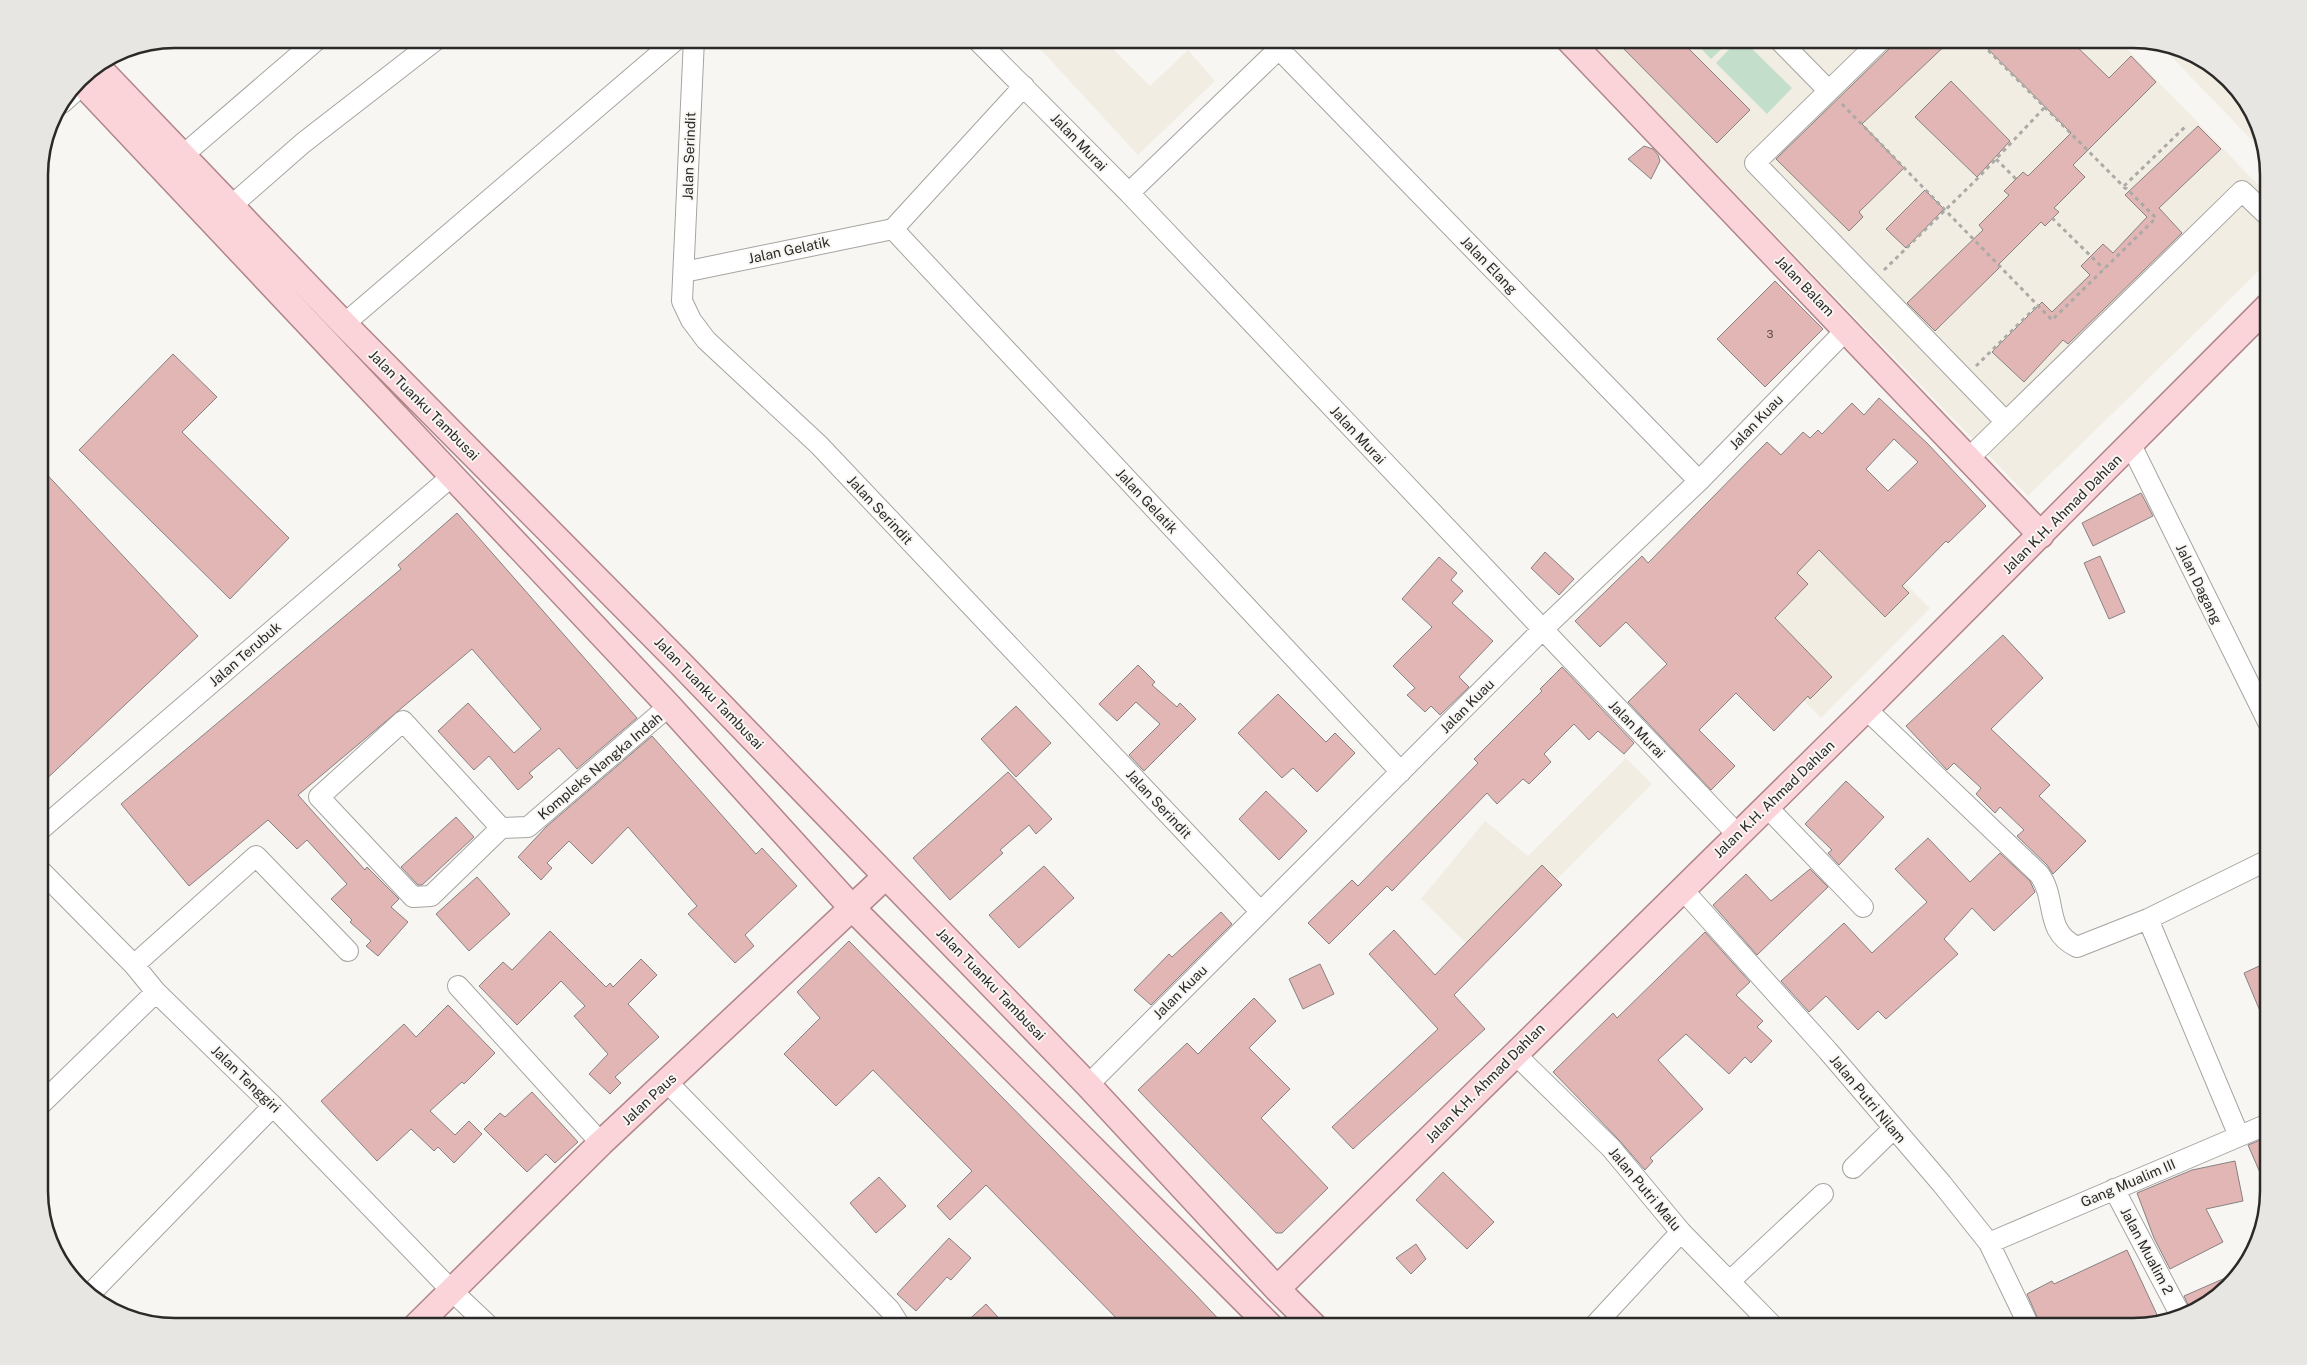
<svg xmlns="http://www.w3.org/2000/svg" width="2307" height="1365" viewBox="0 0 2307 1365" font-family="'Public Sans',sans-serif">
<rect width="100%" height="100%" fill="#f8f6f3"/>
<path fill="#f2ede2" d="M1031 39H1103L1150 86 1188 50 1215 81 1138 155Z
M1586 39H2117L2268 195V262L2028 496Z
M2162 47 2201 57 2250 106 2264 153Z
M1807 485 1930 608 1821 718 1698 595Z
M1626 758 1652 784 1480 957 1421 899 1485 821 1528 856Z"/>
<path fill="#c3decb" d="M1692 39H1732L1711 59Z
M1739 39H1742L1792 88 1767 114 1716 63Z"/>
<path fill="#e2b6b5" stroke="#868281" fill-rule="evenodd" d="M1614 39H1679L1750 110 1717 143Z
M1894 39H1952L1862 124 1904 168 1859 212 1863 217 1849 231 1776 159 1890 48Z
M1978 39H2069L2109 78 2131 56 2156 82 2073 165 2085 177 2054 208 2059 212 2045 226 2041 222 1998 265 2000 267 1935 331 1907 303 1983 230 1979 225 2009 195 2004 191 2023 172 2028 176 2071 133Z
M1951 81 2010 141 1977 177 1915 117Z
M2198 126 2221 149 2159 208 2182 233 2068 344 2063 340 2024 382 1992 352 2042 302 2052 312 2090 275 2081 266 2103 244 2113 253 2147 217 2125 195Z
M1644 146 1653 149 1658 155 1660 161 1651 179 1628 159Z
M1925 190 1944 209 1906 248 1886 229Z
M1775 281 1823 329 1765 387 1717 339Z
M173 354 217 397 182 432 289 538 230 599 79 450Z
M1879 398 1928 444 1986 506 1948 543 1946 541 1902 586 1909 593 1885 617 1819 550 1797 573 1808 584 1775 618 1832 677 1810 699 1808 696 1774 731 1736 693 1699 730 1735 766 1711 790 1628 702 1667 664 1626 622 1600 647 1575 621 1642 556 1648 563 1767 442 1781 455 1803 432 1810 438 1818 430 1822 434 1852 403 1864 415ZM1894 439 1918 462 1888 491 1866 469Z
M39 466 198 636 39 786Z
M2141 493 2153 516 2093 546 2082 523Z
M457 513 637 718 577 769 559 748 529 773 533 777 518 790 489 756 474 770 438 731 468 703 514 753 541 729 472 649 298 795 365 870 367 867 399 899 391 907 408 922 378 956 366 946 371 941 350 922 352 920 331 899 347 884 307 840 297 849 268 820 189 886 121 804 401 569 398 565Z
M1545 552 1574 579 1559 595 1531 568Z
M2100 556 2125 612 2109 619 2084 563Z
M1439 557 1457 573 1451 580 1463 591 1452 603 1493 641 1459 677 1469 687 1440 715 1431 706 1425 712 1407 695 1415 688 1393 666 1432 627 1402 599Z
M2003 635 2043 678 1991 729 2050 785 2039 796 2086 841 2053 874 2047 865 2017 836 2024 830 2000 807 1995 813 1976 794 1981 788 1954 763 1947 770 1906 726Z
M1138 665 1155 682 1152 685 1177 707 1180 703 1196 719 1144 771 1129 755 1160 724 1136 702 1117 721 1099 704Z
M1562 667 1634 743 1624 754 1598 731 1589 740 1574 724 1544 754 1551 762 1529 784 1523 779 1497 804 1487 793 1392 891 1387 886 1329 944 1308 923 1352 880 1358 886 1478 763 1474 759 1542 691 1540 689Z
M1278 694 1326 742 1335 733 1355 753 1317 792 1293 768 1282 778 1238 733Z
M1016 706 1051 743 1016 777 981 739Z
M652 736 756 854 762 848 797 886 745 935 754 946 735 963 688 914 697 906 628 827 592 864 569 841 547 863 552 868 541 880 518 857 546 827Z
M1008 772 1052 819 1036 834 1029 825 1000 850 1003 853 950 900 913 858Z
M1846 781 1884 817 1839 865 1828 853 1832 850 1805 824Z
M1266 791 1307 831 1279 860 1239 819Z
M456 817 474 837 422 885H418L401 867Z
M1928 838 1970 882 2000 853 2030 881 2035 892 1994 931 1972 908 1944 939 1958 954 1886 1019 1878 1011 1858 1030 1826 996 1809 1012 1781 981 1844 923 1872 953 1927 902 1895 869Z
M1542 865 1562 885 1454 995 1485 1029 1353 1149 1332 1127 1438 1029 1369 954 1394 930 1435 975Z
M1044 866 1074 898 1019 948 989 915Z
M1810 869 1828 887 1757 955 1713 905 1746 874 1771 901Z
M477 877 510 914 469 951 436 914Z
M1221 912 1232 924 1151 1005 1134 990 1169 954 1172 957Z
M550 931 606 987 610 983 613 987 641 959 657 975 628 1004 659 1037 615 1077 621 1083 610 1094 589 1074 608 1054 574 1016 585 1006 561 981 517 1025 479 986 503 962 512 970Z
M1705 932 1750 982 1736 995 1763 1021 1757 1027 1772 1041 1751 1063 1745 1057 1729 1074 1686 1034 1658 1060 1703 1109 1650 1158 1653 1161 1645 1170 1619 1140 1553 1072 1613 1013 1617 1018Z
M849 941 1194 1293 1225 1326H1124L986 1185 950 1220 937 1206 972 1171 873 1070 836 1106 784 1054 820 1018 797 992Z
M2268 962V1030L2244 973Z
M1320 964 1334 994 1303 1009 1289 979Z
M1254 998 1276 1021 1249 1048 1290 1089 1261 1118 1328 1188 1282 1233H1276L1138 1090 1187 1043 1198 1054Z
M448 1005 495 1053 464 1084 462 1082 430 1111 455 1135 469 1121 482 1134 454 1163 438 1147 434 1151 411 1129 377 1161 321 1101 404 1024 416 1037Z
M532 1092 578 1142 555 1163 546 1154 527 1172 484 1129 500 1113 505 1117Z
M2268 1137V1191L2248 1145Z
M2235 1161 2243 1201 2206 1209 2223 1242 2170 1269 2154 1238 2137 1193 2192 1170Z
M1443 1172 1494 1222 1467 1249 1416 1200Z
M879 1177 906 1206 876 1233 850 1203Z
M949 1238 971 1258 951 1280 947 1277 916 1311 897 1294Z
M1416 1244 1426 1259 1411 1274 1396 1258Z
M2127 1250 2159 1319 2133 1326H2041L2027 1294 2052 1281 2054 1284Z
M2232 1275 2200 1308 2191 1311 2184 1296Z
M986 1304 1006 1326H962Z"/>
<g fill="none" stroke-linecap="round" stroke-linejoin="round">
<g stroke="#a6a4a1" stroke-width="22">
<path id="minor" d="M694 39 682 301 691 320 706 340 819 445 1260 911
M976 39 1129 193 1737 834
M1778 39 1829 91
M1882 39 1755 163 2006 422
M1279 49 1699 481
M62 103 83 84
M182 156 318 39
M1129 193 1289 39
M231 206 303 143 437 39
M893 229 1401 772
M684 272 893 229 1024 86
M344 324 677 39
M2131 445 2268 722
M1969 458 2242 191 2268 216
M1866 709 2039 874C2058 899 2043 931 2077 947L2148 919 2268 860
M1766 806 1863 907
M501 828 403 721 319 797 413 897 431 896 501 828 528 827 669 706
M39 831 452 476
M39 869 134 965 156 992 273 1106 451 1290 489 1326
M1683 890 1828 1051 1942 1184 1989 1243 2029 1326
M2148 919 2239 1136
M134 965 256 856 348 951
M458 986 601 1143
M1514 1053 1611 1148 1681 1232 1773 1326
M667 1082 890 1310 900 1326
M1088 1085 1542 630 1699 481 1847 329
M39 1106 156 992
M1853 1168 1893 1129
M2114 1189 2180 1314
M1989 1243 2268 1124
M1730 1281 1823 1194
M93 1291 273 1106
M1594 1326 1681 1232"/>
</g>
<g stroke="#b1868a" stroke-width="28">
<path id="major" d="M1568 39 2041 535
M97 66 344 324 679 662 1088 1085 1277 1289 1314 1326
M78 79 669 706 853 909 1270 1326
M1277 1289 1866 709 2268 306
M416 1326 601 1143 886 876"/>
</g>
<path stroke="#abaaa7" stroke-width="3" stroke-dasharray="4 4" stroke-linecap="butt" d="M1977 39 2126 189
M1842 104 2052 320 2156 218 2126 188
M1996 159 2016 179
M2124 186 2187 125
M2052 218 2104 269
M1884 270 1978 178 2045 107
M1976 366 2038 305"/>
<use href="#minor" stroke="#fff" stroke-width="20"/>
<use href="#major" stroke="#fbd4d9" stroke-width="25"/>
</g>
<g text-anchor="middle" dominant-baseline="central" stroke-width="4" stroke-linejoin="round" paint-order="stroke">
<g font-size="11" fill="#594d4c">
<text x="1770" y="334">3</text>
</g>
<g font-size="14" fill="#2b2a29" stroke="#f8f6f3">
<text transform="translate(1079 142) rotate(46)">Jalan Murai</text>
<text transform="translate(689 156) rotate(-88)">Jalan Serindit</text>
<text transform="translate(789 250) rotate(-12)">Jalan Gelatik</text>
<text transform="translate(1489 265) rotate(46)">Jalan Elang</text>
<text transform="translate(1805 286) rotate(46)">Jalan Balam</text>
<text transform="translate(424 405) rotate(45)">Jalan Tuanku Tambusai</text>
<text transform="translate(1756 422) rotate(-46)">Jalan Kuau</text>
<text transform="translate(1358 435) rotate(47)">Jalan Murai</text>
<text transform="translate(1147 501) rotate(47)">Jalan Gelatik</text>
<text transform="translate(880 510) rotate(47)">Jalan Serindit</text>
<text transform="translate(2062 514) rotate(-45)">Jalan K.H. Ahmad Dahlan</text>
<text transform="translate(2199 584) rotate(64)">Jalan Dagang</text>
<text transform="translate(245 654) rotate(-41)">Jalan Terubuk</text>
<text transform="translate(709 693) rotate(46)">Jalan Tuanku Tambusai</text>
<text transform="translate(1467 706) rotate(-45)">Jalan Kuau</text>
<text transform="translate(1637 729) rotate(46)">Jalan Murai</text>
<text transform="translate(600 766) rotate(-40)">Kompleks Nangka Indah</text>
<text transform="translate(1774 799) rotate(-44)">Jalan K.H. Ahmad Dahlan</text>
<text transform="translate(1159 804) rotate(47)">Jalan Serindit</text>
<text transform="translate(991 984) rotate(46)">Jalan Tuanku Tambusai</text>
<text transform="translate(1180 992) rotate(-45)">Jalan Kuau</text>
<text transform="translate(246 1079) rotate(44)">Jalan Tenggiri</text>
<text transform="translate(1485 1083) rotate(-45)">Jalan K.H. Ahmad Dahlan</text>
<text transform="translate(649 1099) rotate(-43)">Jalan Paus</text>
<text transform="translate(1868 1099) rotate(50)">Jalan Putri Nilam</text>
<text transform="translate(2128 1183) rotate(-23)">Gang Mualim III</text>
<text transform="translate(1645 1189) rotate(50)">Jalan Putri Malu</text>
<text transform="translate(2147 1251) rotate(62)">Jalan Mualim 2</text>
</g>
</g>
<path d="M0 0H2307V1365H0ZM175 48H2133A127 127 0 0 1 2260 175V1191A127 127 0 0 1 2133 1318H175A127 127 0 0 1 48 1191V175A127 127 0 0 1 175 48Z" fill="#e8e6e3" fill-rule="evenodd"/>
<path fill="none" stroke="#2b2a29" stroke-width="2.5" d="M175 48H2133A127 127 0 0 1 2260 175V1191A127 127 0 0 1 2133 1318H175A127 127 0 0 1 48 1191V175A127 127 0 0 1 175 48Z"/>
</svg>
